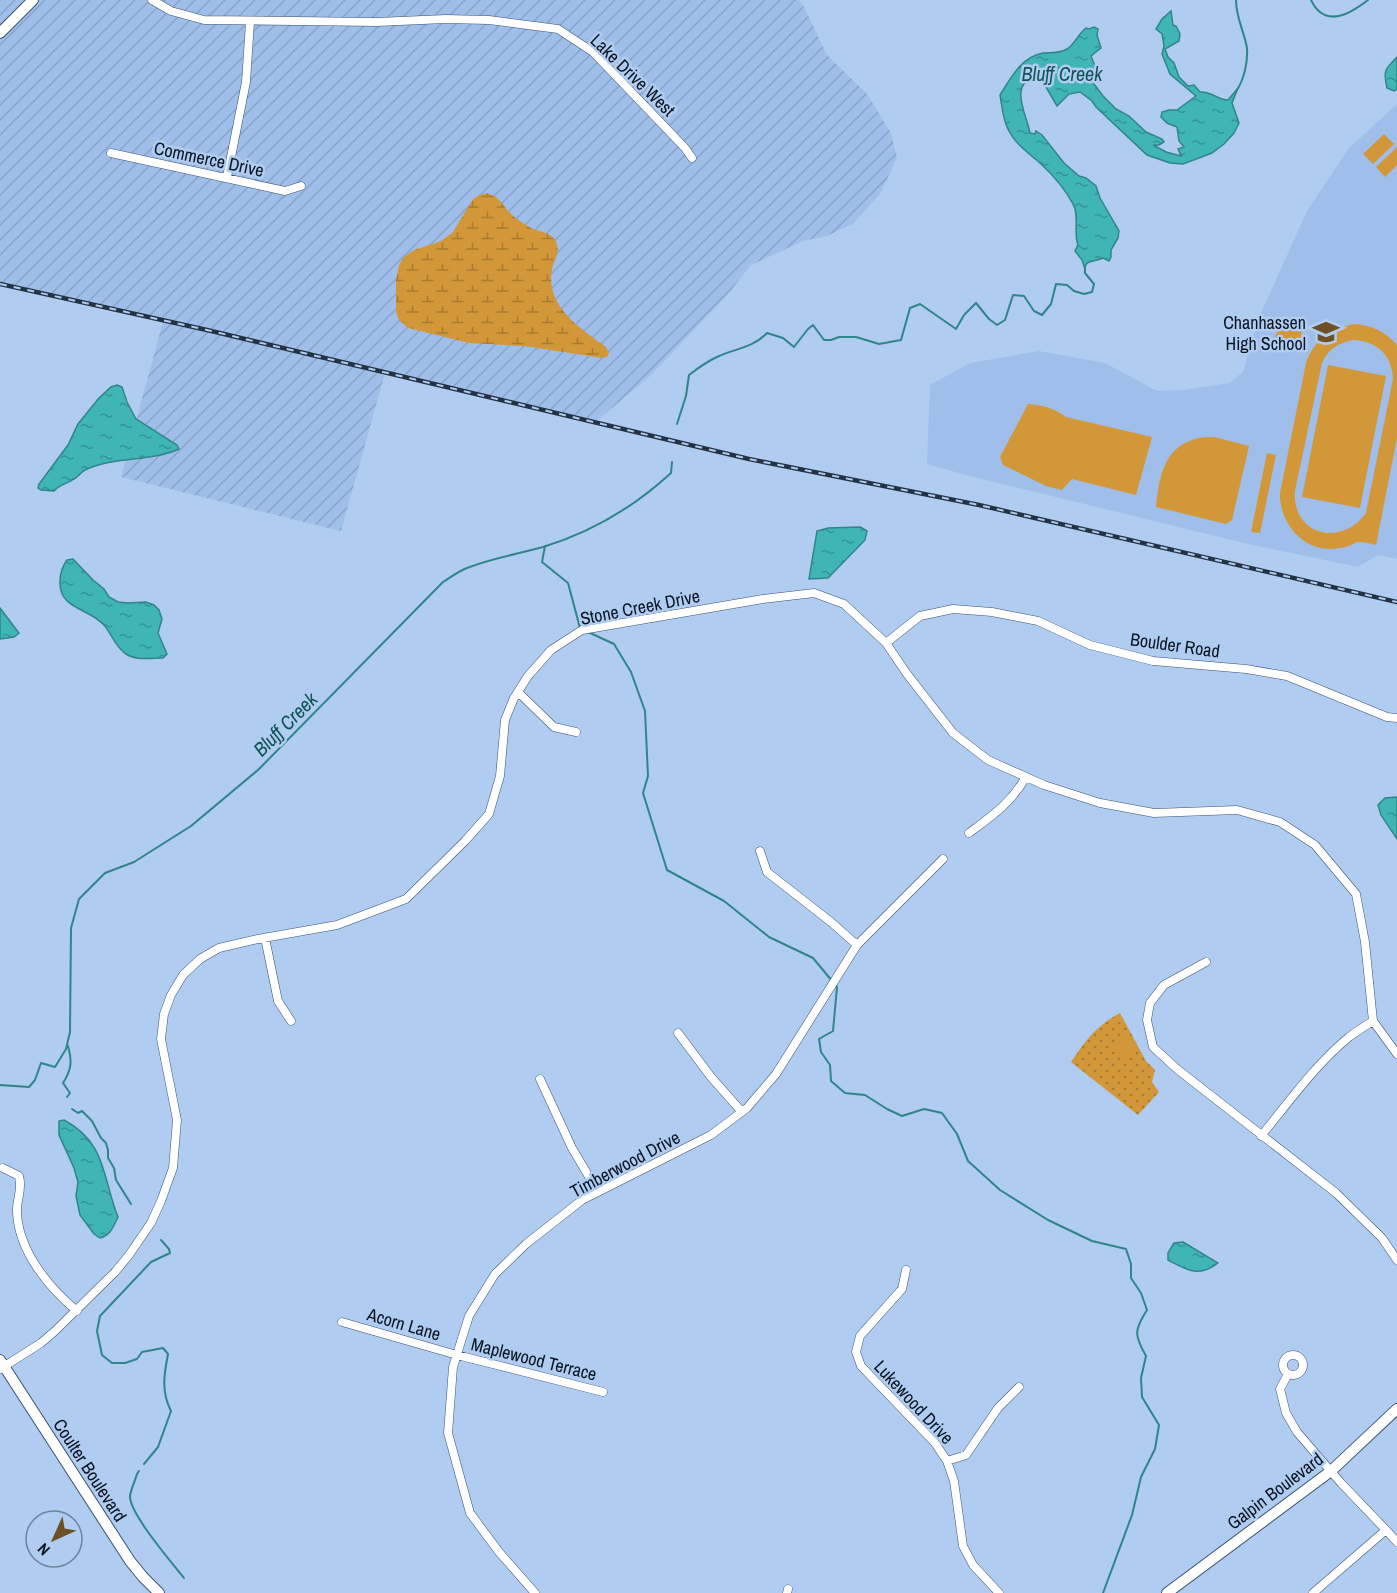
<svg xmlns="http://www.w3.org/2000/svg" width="1397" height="1593" viewBox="0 0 1397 1593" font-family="'Archivo Narrow',sans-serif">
<defs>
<pattern id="industrial-furrows" width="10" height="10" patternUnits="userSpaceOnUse" patternTransform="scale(1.5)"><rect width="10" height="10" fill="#9fbfea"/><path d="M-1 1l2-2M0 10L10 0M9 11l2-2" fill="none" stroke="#88a3c8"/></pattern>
<pattern id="green-dots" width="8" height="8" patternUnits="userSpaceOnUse" patternTransform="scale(1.5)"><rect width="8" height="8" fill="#d29739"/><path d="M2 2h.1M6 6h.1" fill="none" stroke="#a97a30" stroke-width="1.8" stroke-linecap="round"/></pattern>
<pattern id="wetland-marsh" width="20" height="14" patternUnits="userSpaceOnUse" patternTransform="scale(1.5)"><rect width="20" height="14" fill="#d29739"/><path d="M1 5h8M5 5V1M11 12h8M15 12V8" fill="none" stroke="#a97a30"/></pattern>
<pattern id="water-ripples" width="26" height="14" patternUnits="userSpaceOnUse" patternTransform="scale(1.5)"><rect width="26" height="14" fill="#3fb5b6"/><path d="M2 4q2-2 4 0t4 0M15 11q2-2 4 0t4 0" fill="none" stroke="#339294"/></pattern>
</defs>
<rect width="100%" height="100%" fill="#b0ccf1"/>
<path fill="#9fbfea" d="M1397 104V559L1378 555 1358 567 1244 543 966 475 927 464 930 385 970 363 1039 351 1105 363 1157 391 1185 390 1229 383 1244 371 1248 351 1261 313 1307 211 1349 148Z"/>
<path fill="url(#industrial-furrows)" d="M0 0H799L804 7 827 55 867 94 891 133 897 158 880 194 854 223 827 236 803 241 751 265 729 293 650 376 594 423 385 373 341 531 121 477 163 321 0 284Z"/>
<path fill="url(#green-dots)" d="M1120 1013 1146 1061 1155 1070 1152 1082 1159 1092 1138 1115 1071 1062C1085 1041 1097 1025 1120 1013Z"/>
<path fill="url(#wetland-marsh)" d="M487 193C502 197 505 211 517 219 522 223 528 226 533 229 541 232 553 233 556 242 561 252 554 260 552 269 545 306 580 328 606 347L609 353 607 357 602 358 524 346 469 343 408 328 399 320 396 312V280L399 265 404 257 414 250 441 241 453 232 473 199 480 195Z"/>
<path fill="#d29739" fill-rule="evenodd" d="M1384 134 1394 144 1373 164 1363 154Z
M1397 147V165L1385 177 1376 167Z
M1286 317 1302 322C1299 331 1305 340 1298 347 1288 347 1278 346 1275 336Z
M1355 324C1372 325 1386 332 1397 345V438L1376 545C1370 544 1362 541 1357 542 1354 543 1352 545 1349 546 1343 548 1336 549 1330 549 1301 549 1279 521 1280 493L1306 363C1314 340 1331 328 1355 324ZM1353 340C1376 341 1392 354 1393 379L1366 513C1341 548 1292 535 1295 491L1322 363C1328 349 1338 343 1353 340Z
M1328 365 1386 376 1360 508 1302 497Z
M1028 404C1043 405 1054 408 1066 417L1152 437 1136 495 1072 479 1062 490 1046 486 1003 465 1000 457Z
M1214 437 1249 446 1232 520 1226 524 1156 507C1159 479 1163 448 1195 439 1201 437 1208 437 1214 437Z
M1267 453 1276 455 1260 533 1251 532Z
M1122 1033 1136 1045 1123 1059 1110 1047Z"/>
<path fill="url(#water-ripples)" stroke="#2f858a" stroke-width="1.5" d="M1171 11 1173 25 1176 26 1180 34 1179 41 1165 49 1168 57 1174 63 1179 77 1188 86 1194 85 1200 92C1212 91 1217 100 1228 100L1238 88 1232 103 1239 123 1234 133 1224 144 1212 153 1183 164 1170 163 1147 155 1096 107 1092 101 1080 92 1069 94 1057 106 1039 75C1007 83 1026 112 1030 133L1035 134 1036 131 1042 135 1064 163 1079 176 1086 178 1096 186 1100 198 1119 231 1118 238 1111 250V257L1109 261 1103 258C1096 262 1085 259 1085 269L1082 260 1075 251 1078 245C1073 232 1080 216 1073 204 1065 189 1053 175 1041 164 1030 154 1016 145 1009 131 1003 121 1002 106 1000 95 1011 78 1021 57 1043 53 1052 52 1059 54 1067 49 1075 44 1078 34 1086 28L1089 29 1094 27 1098 29 1097 35 1101 48 1091 56 1095 66 1093 77 1094 84 1103 96 1116 109 1129 116 1146 132 1162 139 1164 142 1159 145H1153L1166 152 1181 156 1178 149 1184 147 1179 141 1177 127 1167 123 1161 117 1162 112 1169 110H1177L1196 96 1170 74 1162 54 1164 46 1162 34 1156 29 1162 19Z
M1397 57V89L1394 91 1387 88C1383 71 1385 69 1397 57Z
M117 385 122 387 127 402 136 419 177 445 179 449C150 462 114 456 85 470 81 472 78 477 74 479 67 484 60 484 54 491L41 490 38 488 39 484 68 445 78 424 99 398 111 387Z
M860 527 867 531 865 540 828 578 809 579 817 531 828 528Z
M73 559 93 580 104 589 109 597 118 602 128 603 146 602 154 605 159 610 162 619 158 633 167 654 163 658C152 658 137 661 126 654 115 647 112 634 104 625 89 608 59 609 60 582 60 573 62 567 67 560Z
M0 608 19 633 14 637 0 639Z
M1397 797V839L1381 815 1378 805 1385 798Z
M64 1120C107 1143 102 1177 118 1217 113 1227 111 1235 100 1238L94 1234 80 1215 76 1196 78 1182 74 1168 59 1135V1121Z
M1183 1242 1218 1263C1199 1278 1187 1270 1168 1260V1253L1174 1243Z"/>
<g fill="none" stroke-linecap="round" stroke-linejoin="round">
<path stroke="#2f858a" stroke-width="2" d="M1236 0C1236 18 1244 31 1247 48 1248 62 1244 79 1237 90
M1311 0C1313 4 1316 9 1320 12 1335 24 1355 10 1368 0
M677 424 686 396 689 375C698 368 706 362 717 357 736 348 751 349 767 333L783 338 794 347 808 329 813 325 824 340H831L839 337H856L879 344 901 340 910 308 920 304 956 329 964 315 976 303 989 319 997 325 1005 320 1013 295 1024 296 1034 311 1042 315 1051 304 1056 284 1067 285 1074 291 1084 294 1092 292 1094 284 1085 273V268
M545 546 542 562 568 583 580 628
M588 632 614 644 631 672 645 711 648 776 643 793 667 870 724 901 769 937 813 958 837 987 833 1031 819 1039 821 1052 830 1065 831 1081 845 1093 865 1095 887 1109 902 1116 924 1109 942 1113 957 1134 968 1161 1000 1190 1048 1220 1092 1241 1126 1249 1131 1264V1278L1141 1293 1147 1310C1134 1330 1134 1335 1146 1356L1141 1378 1142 1397 1159 1425 1155 1449 1141 1477 1132 1515 1103 1593
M0 1085 29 1087 35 1080 41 1063 55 1067 66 1049 70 1032 71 928 79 899 105 873 134 862 191 826 258 770 443 582C451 577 459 571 467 568 492 558 518 554 543 547 592 532 634 507 671 473L672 462
M67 1097 70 1093 63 1083C72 1069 72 1061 68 1046
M72 1109 78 1113 82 1111 92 1121 101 1138 106 1143 108 1150V1158L114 1168 116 1180 131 1204
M144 1464 158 1447 171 1411C161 1391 164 1375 168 1354L163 1348 142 1352 137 1359 125 1363H112L102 1355 97 1331 100 1316 151 1262 170 1253 169 1249 161 1240
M139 1471 137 1474C135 1481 131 1489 130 1496 129 1513 172 1563 184 1578"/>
<g stroke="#395171" stroke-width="9">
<path id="street" d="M152 0 171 11 204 20 377 22 445 19 489 20 558 29 593 52 663 125 685 148 692 158
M111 153 285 191 301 186
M227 177 246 82 250 22
M886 643 920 616 953 609 992 612 1038 621 1090 645 1153 661 1246 669 1287 676 1387 717 1397 718
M518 692 554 727 576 732
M969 833C992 816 1011 803 1026 777
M760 851 767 872 831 922 857 945
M265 938 278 1001 291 1021
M1206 962 1164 985 1150 1003 1147 1020 1153 1047 1177 1069 1336 1193 1382 1238 1397 1260
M678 1033 711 1077 742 1112
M540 1079 572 1148 598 1192
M1261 1136C1289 1102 1315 1065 1349 1037 1357 1031 1365 1026 1373 1021
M3 1168 19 1176C23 1190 16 1200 17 1213 19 1251 48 1287 77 1311
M906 1270 902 1289 860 1336 856 1352 861 1366 935 1443 947 1461 954 1481 963 1546 973 1565 999 1593
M342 1322 457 1355 603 1392
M1283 1365a10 10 0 1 1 20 0a10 10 0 1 1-20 0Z
M0 1369 41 1343 55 1331 115 1272 129 1255 151 1223 161 1201 173 1168 177 1120 161 1039 164 1014 171 995 183 975 200 959 219 948 258 939 337 925 406 899 465 841 489 814 500 776 505 720 514 698 528 676 551 650 582 630 763 599 814 593 844 604 886 643 907 674 953 733 988 760 1044 785 1100 803 1154 813 1237 810 1280 822 1315 845 1356 894 1365 942 1373 1021 1397 1054
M1288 1374 1280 1389 1286 1413 1297 1432 1341 1483 1386 1530
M947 1461 966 1455 998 1408 1019 1387
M535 1593 499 1552 470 1513 448 1433 453 1367 469 1316 495 1274 526 1244 582 1200 711 1135 747 1108 776 1074 857 945 943 859
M787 1593 788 1589
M1313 1593 1386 1530 1397 1542"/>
</g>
<g stroke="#395171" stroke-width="12">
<path id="secondary" d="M0 33 33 0
M0 1360 130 1561 143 1577 159 1593
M1167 1593 1331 1471 1397 1409"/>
</g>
<use href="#street" stroke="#fff" stroke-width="8"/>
<use href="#secondary" stroke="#fff" stroke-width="10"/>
<g stroke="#253243" stroke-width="4.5">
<path id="rail" d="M0 284 207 330 749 459 979 505 1397 602"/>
</g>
<use href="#rail" stroke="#b0ccf1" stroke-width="2" stroke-dasharray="7" stroke-linecap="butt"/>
</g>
<defs>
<g id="university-bare" transform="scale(2.07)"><path d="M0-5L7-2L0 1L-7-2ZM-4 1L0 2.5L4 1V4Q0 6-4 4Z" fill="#6d5124" stroke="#b0ccf1" stroke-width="2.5" paint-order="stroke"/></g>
</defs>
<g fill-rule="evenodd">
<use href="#university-bare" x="1326" y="332"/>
</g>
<g text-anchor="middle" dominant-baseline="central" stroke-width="5" stroke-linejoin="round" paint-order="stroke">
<g font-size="18" fill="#0b1522" stroke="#b0ccf1">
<text transform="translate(633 75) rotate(44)">Lake Drive West</text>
<text transform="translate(209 159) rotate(12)">Commerce Drive</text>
<text transform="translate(640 607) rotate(-11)">Stone Creek Drive</text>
<text transform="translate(1175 645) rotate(8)">Boulder Road</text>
<text transform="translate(625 1164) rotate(-28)">Timberwood Drive</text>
<text transform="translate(404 1324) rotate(16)">Acorn Lane</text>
<text transform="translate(534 1359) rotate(14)">Maplewood Terrace</text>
<text transform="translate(914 1402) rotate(47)">Lukewood Drive</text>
<text transform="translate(90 1470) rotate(57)">Coulter Boulevard</text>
<text transform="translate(1275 1491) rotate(-37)">Galpin Boulevard</text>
</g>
<g font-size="18" fill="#0b1522" stroke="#b0ccf1" text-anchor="end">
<text x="1306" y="322">Chanhassen<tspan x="1306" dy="21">High School</tspan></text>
</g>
<g font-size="20" font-style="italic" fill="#105454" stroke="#b0ccf1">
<text x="1062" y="73">Bluff Creek</text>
<text transform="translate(285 724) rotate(-45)">Bluff Creek</text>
</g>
</g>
<g transform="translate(54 1539) rotate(225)"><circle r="28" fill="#b0ccf1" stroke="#6e839e" stroke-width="1.5"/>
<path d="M0-4.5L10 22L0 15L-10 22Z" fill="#6d5124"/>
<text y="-9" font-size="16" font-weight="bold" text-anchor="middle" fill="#0b1522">N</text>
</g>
</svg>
